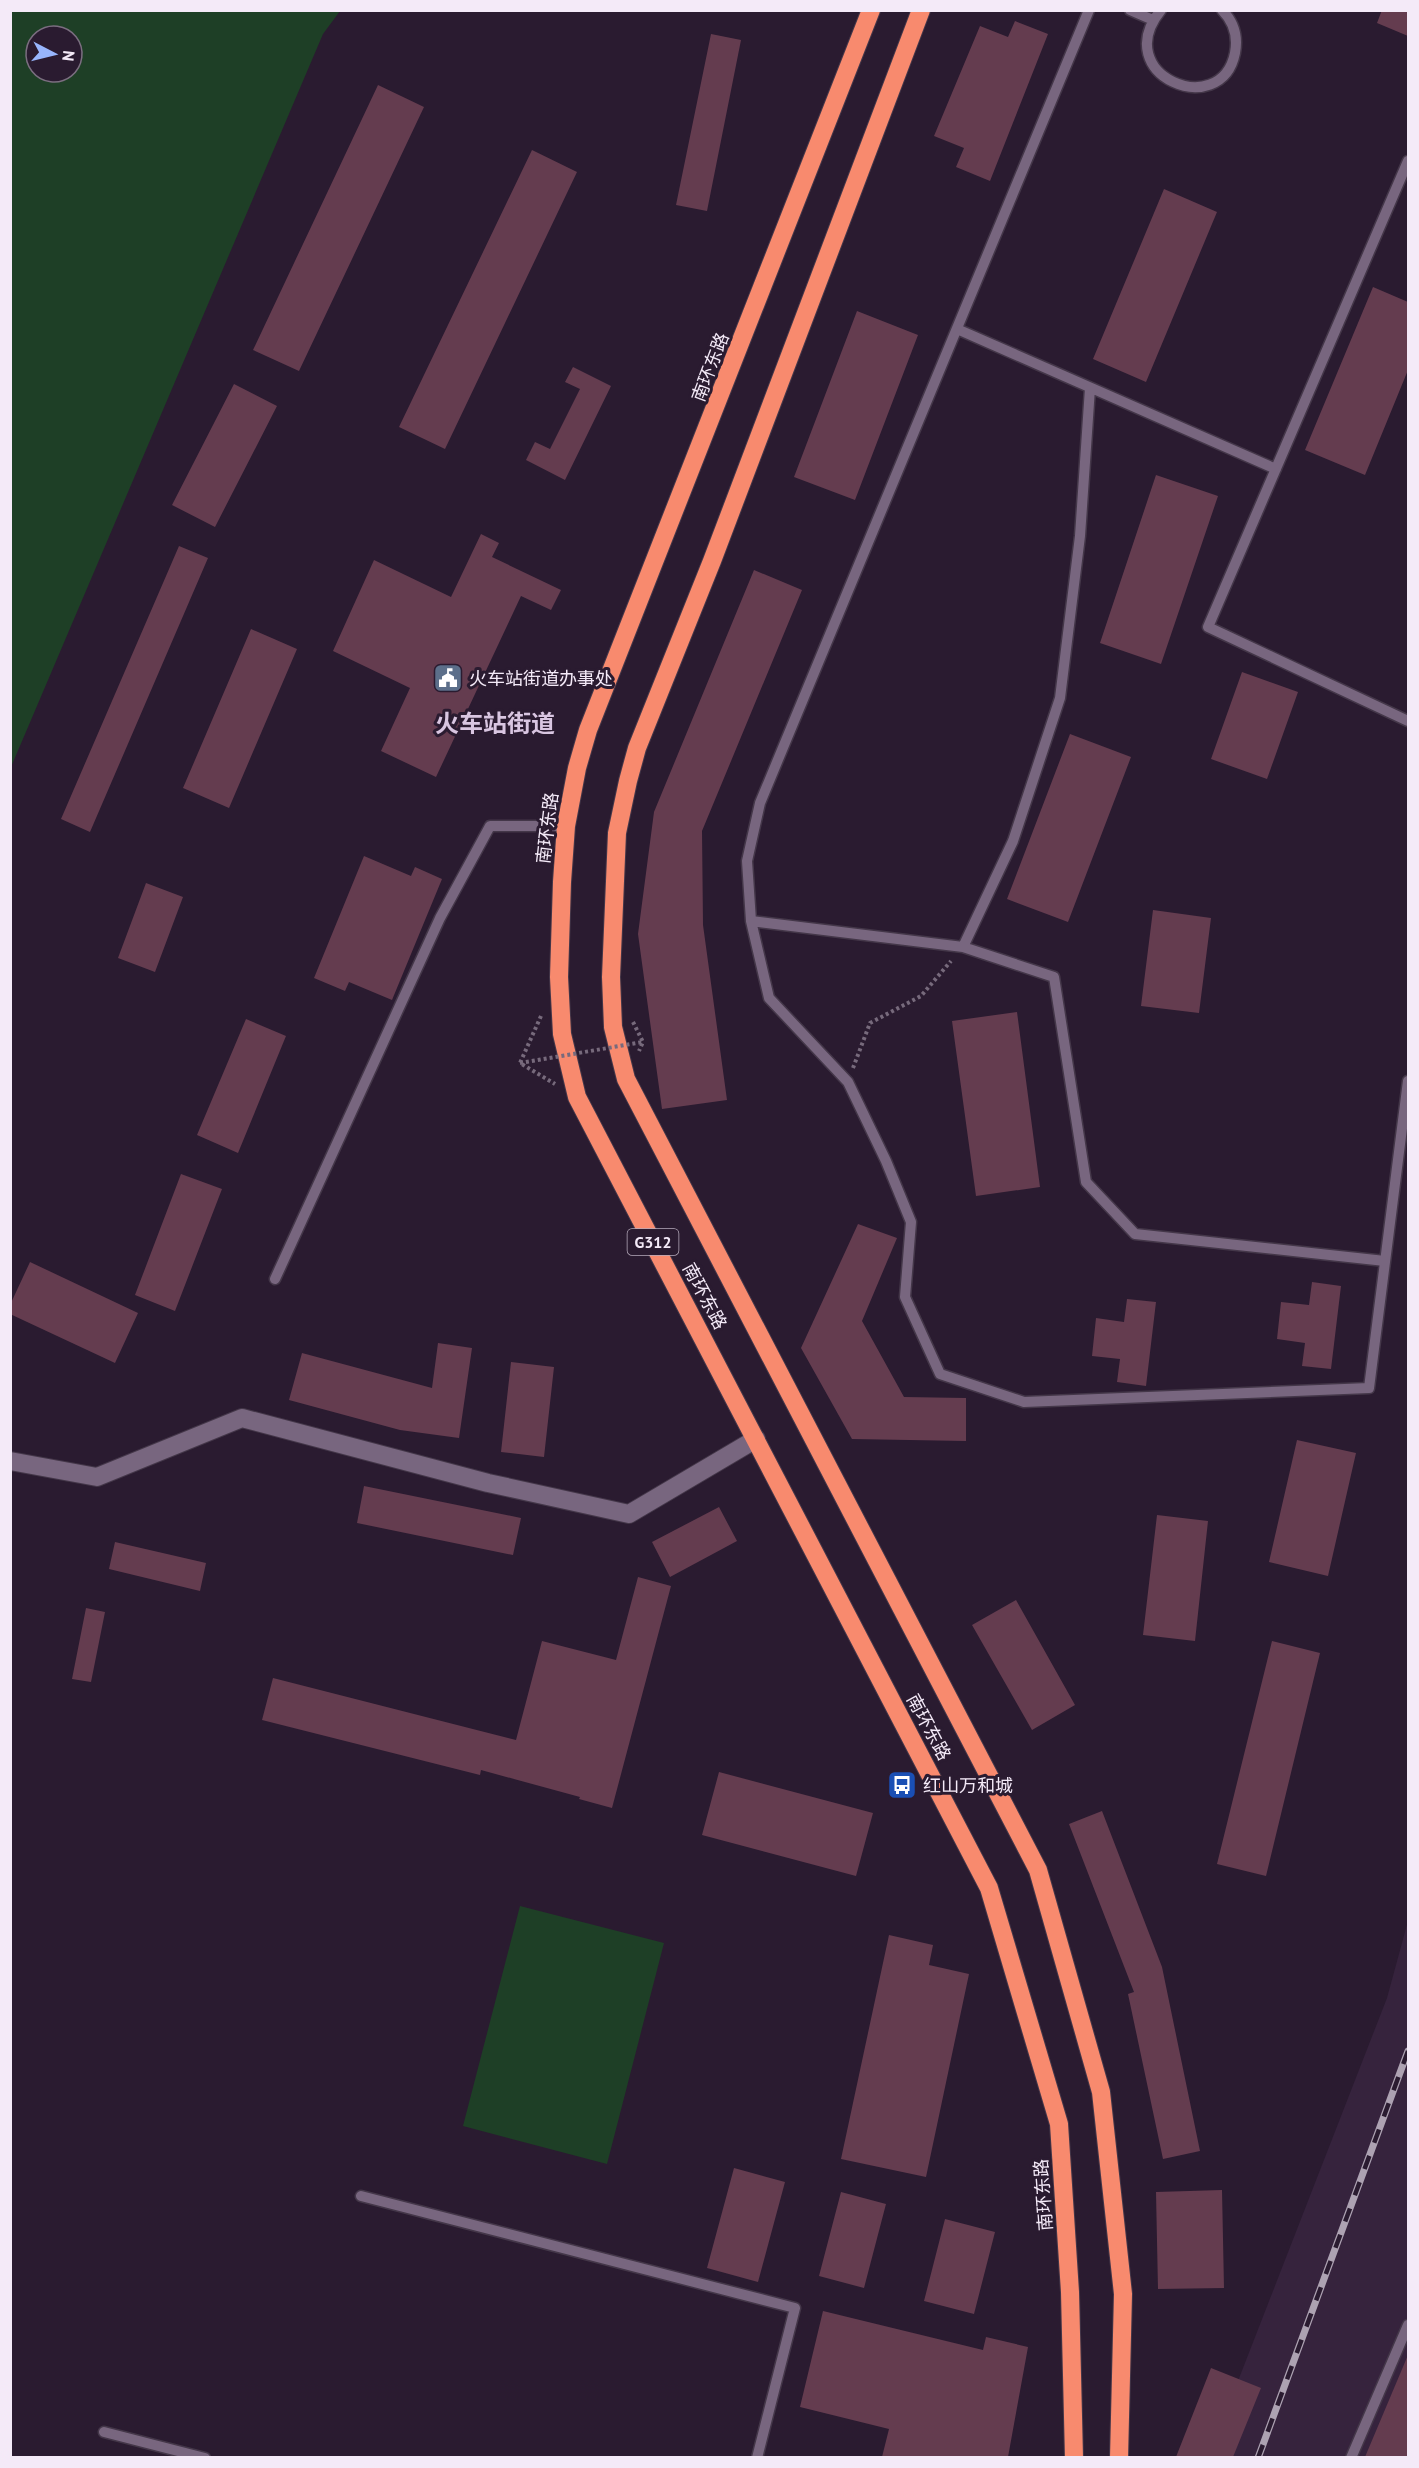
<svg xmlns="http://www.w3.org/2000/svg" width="1419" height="2468" viewBox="0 0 1419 2468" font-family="'PT Sans','Noto Sans SC',sans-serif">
<rect width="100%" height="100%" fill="#2a1b30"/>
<path fill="#36233d" d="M1408 1921V2457L1208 2458 1387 1998Z"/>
<path fill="#1e3f26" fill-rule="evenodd" d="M11 10 340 11 323 34 11 767ZM36 36H72V72H36Z
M520 1906 664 1943 607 2164 463 2126Z"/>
<path fill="#643c4f" d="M1382 10H1408V36L1377 23Z
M1015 21 1048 34 990 181 956 167 964 148 934 136 980 26 1008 37Z
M711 34 741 40 707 211 676 205Z
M378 85 424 107 299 371 253 350Z
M532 150 577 172 445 449 399 427Z
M1164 189 1217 212 1146 382 1093 359Z
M1373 287 1408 302V370L1365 475 1305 450Z
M857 311 918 335 855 500 794 477Z
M573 367 611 386 565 480 526 460 535 442 550 449 580 389 565 382Z
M234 384 277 406 215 527 172 505Z
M1156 475 1218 496 1161 664 1100 643Z
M481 534 499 543 492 557 561 590 551 610 521 596 436 777 381 751 410 688 333 651 374 560 451 597Z
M179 546 208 558 90 832 61 819Z
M754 570 802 590 702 831 703 925 727 1100 662 1109 638 934 654 812Z
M251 629 297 649 229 808 183 788Z
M1242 672 1298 692 1267 779 1211 759Z
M1070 734 1131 757 1068 922 1007 899Z
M364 856 411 876 415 867 442 879 392 1000 349 982 345 991 314 978Z
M146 883 183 897 155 972 118 958Z
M1153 910 1211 918 1199 1013 1141 1006Z
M1017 1012 1040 1187 976 1196 952 1021Z
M246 1019 286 1036 238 1153 197 1135Z
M181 1174 222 1189 175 1311 135 1295Z
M858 1224 897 1238 862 1321 904 1397 966 1398V1441L852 1439 801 1348Z
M30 1262 138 1313 115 1363 10 1314V1305Z
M1312 1282 1341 1286 1331 1369 1302 1366 1305 1343 1277 1339 1281 1302 1309 1305Z
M1127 1299 1156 1302 1146 1386 1117 1382 1120 1359 1092 1356 1096 1318 1124 1322Z
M438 1343 472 1348 459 1438 400 1430 289 1400 302 1353 432 1388Z
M511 1362 554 1367 544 1457 501 1452Z
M1297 1440 1356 1453 1328 1576 1269 1562Z
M364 1486 521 1518 513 1555 357 1523Z
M719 1507 737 1541 670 1577 652 1542Z
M1157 1515 1208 1521 1195 1641 1143 1635Z
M115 1542 206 1563 200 1591 109 1569Z
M638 1577 671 1586 612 1808 579 1799 580 1797 481 1770 480 1775 262 1720 273 1678 516 1740 542 1641 616 1660Z
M1016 1600 1075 1705 1032 1730 972 1625Z
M86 1608 105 1612 91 1682 72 1679Z
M1272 1641 1320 1653 1266 1876 1217 1864Z
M719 1772 873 1813 856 1876 702 1835Z
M1102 1811 1162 1967 1200 2151 1163 2159 1128 1994 1134 1992 1069 1824Z
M889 1935 933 1945 929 1965 969 1974 926 2177 841 2159Z
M734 2168 785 2182 758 2282 707 2268Z
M1222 2190 1224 2288 1158 2289 1156 2192Z
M841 2192 886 2204 864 2288 819 2276Z
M945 2219 995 2232 974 2314 924 2301Z
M823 2311 983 2350 986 2337 1028 2347 1008 2457H882L889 2429 800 2407Z
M1408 2355V2457H1365Z
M1211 2368 1261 2388 1233 2457H1176Z"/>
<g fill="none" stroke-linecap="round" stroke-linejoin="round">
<g stroke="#443749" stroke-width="13">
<path id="lane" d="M1089 10 760 803 747 861 751 921 769 998 848 1082 886 1161 911 1222 905 1297 940 1374 1024 1402 1369 1388 1408 1081
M1130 10 1153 20
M1161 10C1108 75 1221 122 1235 53 1238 37 1234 22 1222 10
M1408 161 1208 627 1408 721
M957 329 1276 469
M751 921 963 947 1054 977 1086 1182 1135 1234 1385 1261
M963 947 1013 841 1060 698 1080 536 1090 388
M275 1279 440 918 490 826H566
M361 2196 795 2308 757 2458
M104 2432 205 2458
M1351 2458 1408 2325"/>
</g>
<g stroke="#443749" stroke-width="20">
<path id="secondary" d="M10 1461 97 1477 242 1418 488 1483 629 1514 756 1439"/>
</g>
<g stroke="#443749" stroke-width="20">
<path id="highway" d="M871 10 588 730 577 768 566 826 562 882 559 977 562 1034 577 1097 989 1888 1059 2124 1070 2292 1074 2458
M921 10 712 561 637 748 628 781 617 833 611 977 613 1027 626 1079 1038 1870 1101 2092 1123 2294 1119 2458"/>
</g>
<path stroke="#776a7c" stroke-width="4" stroke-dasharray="3 3" stroke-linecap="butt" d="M541 1016 520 1063 555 1084
M633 1022 643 1042 639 1051
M853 1068 870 1023 921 996 951 961"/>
<use href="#lane" stroke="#78667f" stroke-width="10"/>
<use href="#secondary" stroke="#78667f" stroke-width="18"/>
<use href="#highway" stroke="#f88a6e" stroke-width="18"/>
<g stroke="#ada2b2" stroke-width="7">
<path id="rail" d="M1258 2458 1408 2051"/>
</g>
<use href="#rail" stroke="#2a1b30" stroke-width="4.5" stroke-dasharray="14" stroke-linecap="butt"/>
<path stroke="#776a7c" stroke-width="4" stroke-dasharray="3 3" stroke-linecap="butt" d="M520 1063 643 1042"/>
</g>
<defs>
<g id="civic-square" transform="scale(1.5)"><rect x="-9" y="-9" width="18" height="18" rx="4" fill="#5c6f8a" stroke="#2a1b30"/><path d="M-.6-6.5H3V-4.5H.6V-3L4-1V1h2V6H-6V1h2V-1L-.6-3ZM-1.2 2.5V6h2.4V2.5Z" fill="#fff"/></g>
<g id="bus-square" transform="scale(1.5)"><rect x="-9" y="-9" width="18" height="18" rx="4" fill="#1a4fb4" stroke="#2a1b30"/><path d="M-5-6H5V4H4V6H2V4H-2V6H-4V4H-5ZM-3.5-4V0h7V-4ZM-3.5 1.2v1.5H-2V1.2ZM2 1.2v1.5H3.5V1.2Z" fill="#fff"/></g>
</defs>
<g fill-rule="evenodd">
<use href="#civic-square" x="448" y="678"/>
<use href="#bus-square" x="902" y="1785"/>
</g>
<g text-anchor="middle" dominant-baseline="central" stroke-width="6" stroke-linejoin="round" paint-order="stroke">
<rect fill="#2a1b30" stroke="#b7acbc" stroke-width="1.5" x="627.5" y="1229" width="51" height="26" rx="4.5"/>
<g font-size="16" font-weight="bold" fill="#f4eaf8">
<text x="653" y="1242">G312</text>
</g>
<g font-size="18" fill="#f4eaf8" stroke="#2a1b30">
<text transform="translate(710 367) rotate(-69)">南环东路</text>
<text transform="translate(547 828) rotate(-83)">南环东路</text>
<text transform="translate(705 1296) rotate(62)">南环东路</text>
<text transform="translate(929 1727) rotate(62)">南环东路</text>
<text transform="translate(1043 2195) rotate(-94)">南环东路</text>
</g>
<g font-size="18" fill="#f4eaf8" stroke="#2a1b30" text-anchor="start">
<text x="469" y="678">火车站街道办事处</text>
<text x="923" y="1785">红山万和城</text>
</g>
<g font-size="24" font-weight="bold" fill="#d9c6e1" stroke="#2a1b30">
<text x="495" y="723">火车站街道</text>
</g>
</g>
<rect width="1419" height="2468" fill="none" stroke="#f4eaf8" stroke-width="24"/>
<g transform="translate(54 54) rotate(97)"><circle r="28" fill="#2a1b30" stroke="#7b6e80" stroke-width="1.5"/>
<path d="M0-4.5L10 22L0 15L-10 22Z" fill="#98b6fd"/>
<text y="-9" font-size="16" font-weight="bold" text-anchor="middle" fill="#f4eaf8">N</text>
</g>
</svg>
